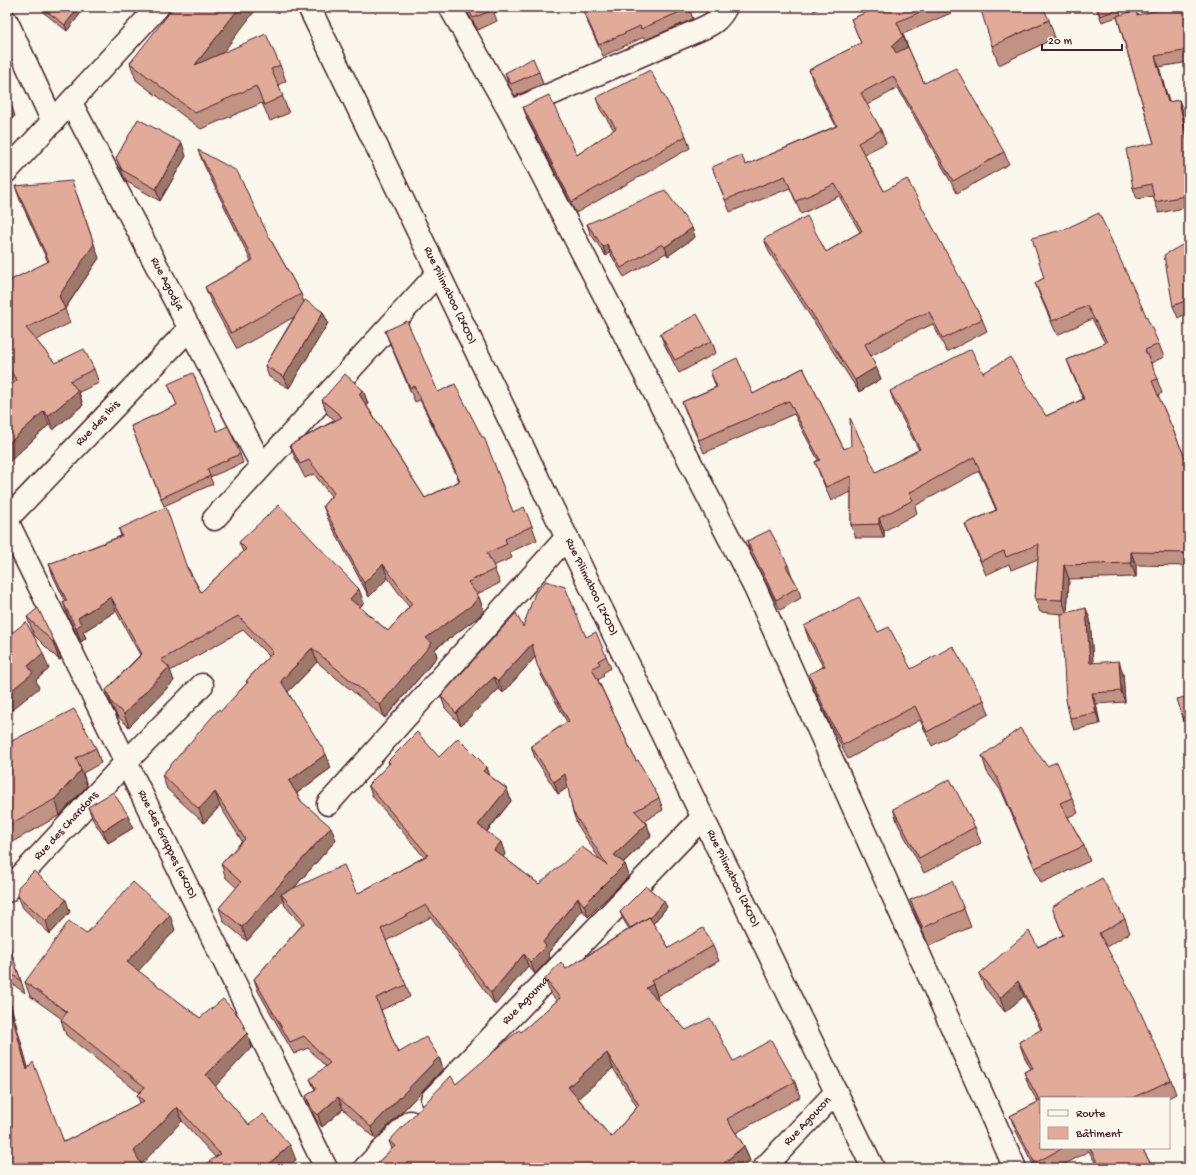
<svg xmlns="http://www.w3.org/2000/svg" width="1196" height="1175" viewBox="0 0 1196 1175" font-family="'Gochi Hand',sans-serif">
<rect width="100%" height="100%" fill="#fbf7ec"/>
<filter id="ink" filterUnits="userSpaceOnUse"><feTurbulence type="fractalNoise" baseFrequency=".025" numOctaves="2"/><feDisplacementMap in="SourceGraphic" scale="8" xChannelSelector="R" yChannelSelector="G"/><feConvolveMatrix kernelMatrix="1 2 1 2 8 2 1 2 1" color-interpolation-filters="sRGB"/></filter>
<g filter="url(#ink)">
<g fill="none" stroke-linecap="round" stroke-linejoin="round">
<g stroke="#4a1f2b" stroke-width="25">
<g id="minor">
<path id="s1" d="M309 7 873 1168"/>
<path d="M450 7 510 112 755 588 1015 1168"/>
<path d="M7 22 53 122"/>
<path id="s2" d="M71 103 262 466"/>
<path d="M510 112 701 29C713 24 720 19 726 7"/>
<path d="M7 171 158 7"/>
<path id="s3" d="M7 519 190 328"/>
<path d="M214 519 438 273"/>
<path id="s4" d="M7 521 326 1168"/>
<path d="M328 804 567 537"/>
<path id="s5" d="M7 891 126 762 202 685"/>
<path id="s6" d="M432 1099 703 817"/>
<path d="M365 1168 410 1122"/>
<path id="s7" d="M764 1168 836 1092"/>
</g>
</g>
<use href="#minor" stroke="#fbf7ec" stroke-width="22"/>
</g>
<path fill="#c29384" stroke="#4a1f2b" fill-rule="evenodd" d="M41 7 78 8 80 14 67 31 44 13Z
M464 7H508V8L494 13 497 21 478 30Z
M689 7 693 19 645 40 644 37 603 56 587 21 583 10Z
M812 7H821L814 11Z
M879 7H949L951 13 903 34 908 47 924 83 1004 152 1009 164 957 193 898 88 867 105 881 130 886 143 864 154 884 191 982 319 987 331 947 352 933 324 911 334 871 356 881 379 859 392 769 252 764 239 826 252 860 232 839 196 801 214 790 188 730 212 712 167 746 165 836 126 813 82 809 70 861 43 851 19Z
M1096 7H1118L1121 15H1138L1189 7V62L1159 67 1169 102 1179 100 1183 111 1189 141V207L1159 213 1155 202 1153 196 1137 199 1133 188 1154 143 1117 17 1102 22Z
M1049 20 1055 38 999 65 992 46Z
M223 53 280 65 286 81 278 85 289 113 270 121 262 103 201 129 136 80 130 63Z
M539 72 543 84 515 96 509 86 505 73Z
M596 98 686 136 690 148 576 213 527 118 523 107 577 155 614 130 600 109Z
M198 150 269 237 301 294 304 302 323 312 328 323 289 388 269 377 265 366 294 317 237 349 211 302 205 287 251 261 204 165Z
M186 156 160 201 127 182 121 170 116 158Z
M15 186 99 258 65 309 70 323 36 340 55 363 94 369 99 383 79 392 83 405 53 430 49 425 9 462 7 458V389L14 383 7 375V282L48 262 20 200Z
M587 224 692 228 695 237 668 256 666 253 624 277 610 253 606 256 590 233Z
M1189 255V312L1178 318 1173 306Z
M1044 278 1159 344 1164 357 1151 363 1162 393 1158 395 1189 467V566L1136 565V577L1069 579 1067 613 1090 619 1093 663 1123 673 1125 702 1096 704 1100 724 1074 730 1070 718 1063 614 1040 612 1035 599 1038 559 1011 570 1009 564 986 575 970 537 965 524 996 510 979 471 915 506 917 513 884 531V538H856L851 525V492L831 501 820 475 815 462 818 460 794 414 704 453 687 415 682 402 716 387 710 371 753 394 803 368 844 449 876 472 919 450 895 405 890 391 983 373 1046 416 1083 399 1072 373 1067 360 1105 343 1092 319 1057 335 1040 296 1035 283Z
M385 331 438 392 513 512 532 526 537 540 510 552 512 558 493 566 500 583 477 594 484 611 477 618 435 649 437 657 385 718 317 662 288 692 331 768 297 793 301 801 336 840 293 889 357 894 424 857 373 797 368 785 389 764 388 761 439 757 490 776 507 789 511 801 487 832 505 854 503 857 539 884 600 860 577 824 573 812 568 787 558 794 535 758 531 746 567 722 542 677 535 657 503 693 499 689 461 725 445 708 441 696 523 627 586 637 606 656 611 668 603 673 604 676 598 680 636 761 659 798 663 810 644 821 651 836 623 863 625 864 629 876 588 917 582 910 548 953 550 958 535 974 528 966 495 1005 431 917 386 941 406 985 410 997 381 1010 398 1053 439 1057 443 1069 376 1139 343 1109 322 1127 317 1121 310 1108 306 1096 315 1090 310 1079 326 1067 308 1048 294 1054 258 991 254 979 302 925 285 906 283 900 247 941 224 922 219 908 237 888 226 878 221 864 242 841 220 806 204 823 167 789 162 775 221 711 247 683 246 681 269 656 243 630 170 671 174 681 129 727 117 716 111 704 106 690 140 655 116 611 83 632 86 638 81 642 68 616 63 602 65 601 54 578 49 564 121 536 119 529 188 568 201 592 243 552 239 542 364 603 360 607 388 631 409 607 388 578 369 597 328 519 323 506 331 496 314 474 305 478 295 458 290 445 335 420 327 414 322 400 363 390 368 404 367 406 425 498 459 481 455 472 420 400 415 402 390 344Z
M660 334 712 341 716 353 679 373 665 346Z
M168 384 217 431 240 454 243 463 210 477 213 484 164 506 131 426 177 405Z
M747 541 788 565 792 576 798 587 801 598 780 610 750 552Z
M27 617 54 641 61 659 59 660 34 635Z
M804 626 878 632 911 669 984 700 989 714 932 746 920 720 848 759 831 726 814 689 809 674 823 667 809 640Z
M1189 696V732H1188L1184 721Z
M7 738 10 742 96 748 101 763 83 773 87 786 60 815 7 845Z
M982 756 1047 766 1072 798 1078 813 1068 817 1084 846 1090 861 1041 883 1002 792 987 772Z
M88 807 133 828 108 843 93 820Z
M893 809 975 827 981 843 924 873 898 824Z
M18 896 70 912 50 934 23 908Z
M910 900 964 909 971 927 929 946 917 918Z
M667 907 653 924 669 948 713 946 719 961 657 996 658 999 657 1000 686 1030 733 1061 795 1082 800 1097 736 1133 744 1146 750 1161 741 1168H372L392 1149 389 1141 456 1084 521 1032 557 1001 550 993 545 979 566 969 629 929 623 919 620 912ZM613 1068 637 1107 611 1137 578 1098Z
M1052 907 1125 919 1130 933 1106 947 1171 1080 1176 1094 1168 1098H1041V1148H1142L1153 1168H1098L1089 1151 1058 1168H1035L1016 1131 1010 1116 1038 1102 1029 1087 1024 1072 1031 1069 1024 1056 1019 1042 1041 1030 1024 996 1005 1012 985 988 979 974 1063 935Z
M175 930 138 971 200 1018 252 1047 215 1086 249 1125 296 1160 215 1157 182 1121 7 1168V992L28 1069 64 1142 140 1103 137 1095 139 1093 66 1035 61 1020 62 1019 30 996 25 982 86 934Z
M7 939 25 993 7 980Z"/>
<path fill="#9e786b" stroke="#4a1f2b" d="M240 7H258L201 81 195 65Z
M78 8 80 14 67 31 65 25Z
M903 36 908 49 896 58 892 46Z
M1155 56 1159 67 1172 114 1168 102Z
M7 91 15 116 7 123Z
M1179 100 1183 111 1189 141V150Z
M182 143 186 156 160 201 156 189Z
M77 195 99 258 64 310 59 296Z
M692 228 695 237 668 256 665 247Z
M607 244 610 253 606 256 603 247Z
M323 312 328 323 289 388 284 377Z
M876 367 881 379 859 392 855 380Z
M363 390 368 404 364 408 359 394Z
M78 391 83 405 53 430 48 416Z
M44 411 49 425 9 462 7 457V445Z
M879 518 884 531V538L879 524Z
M1131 552 1136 565V577L1131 563Z
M383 564 388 578 369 597 364 583Z
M1064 565 1069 579 1067 614 1062 600Z
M359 589 364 603 355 612 350 599Z
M111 597 116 611 83 632 86 638 81 642 76 628 78 618Z
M479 597 484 611 477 618 435 649 437 657 385 718 380 705 426 638Z
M1086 608 1090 619 1094 675 1090 663Z
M54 641 61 659 59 660 53 642Z
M532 644 536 656 503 693 498 681Z
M312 648 317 662 286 694 281 681Z
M43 653 49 669 36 680 39 688 7 714V694L28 666Z
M1119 661 1123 673 1125 702 1121 691Z
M169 667 174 681 129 727 124 714Z
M494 677 499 689 461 725 456 713Z
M1092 693 1096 704 1100 724 1096 713Z
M326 754 331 768 294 795 289 781Z
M487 767 491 779 483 771Z
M81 770 87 786 60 815 55 799Z
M565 774 570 786 558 794 554 782Z
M507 789 511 801 482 837 478 825Z
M215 792 220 806 204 823 199 809Z
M128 815 133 828 108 843 103 831Z
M647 824 651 836 618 867 614 855Z
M331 827 336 840 285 898 281 894 283 900 247 941 242 927Z
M501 842 505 854 499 862 494 850Z
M625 864 629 876 588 917 584 905Z
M578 898 582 910 548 953 550 958 535 974 530 962 543 942Z
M66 900 70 912 50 934 46 921Z
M664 901 667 907 638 942 635 936Z
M170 915 175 930 133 977 127 962Z
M524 954 528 966 495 1005 491 993Z
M1018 981 1024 996 1005 1012 1000 998Z
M653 984 658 999 651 1003 646 988Z
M7 992 33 1085 27 1070 7 997Z
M247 1033 252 1047 212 1090 206 1075Z
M607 1053 613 1068 574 1102 568 1087Z
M439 1057 443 1069 376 1139 371 1127Z
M338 1097 343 1109 322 1127 318 1115Z
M177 1107 182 1121 140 1166 134 1151Z
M290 1145 296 1160 286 1168H264Z
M744 1146 750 1161 741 1168H718Z"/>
<path fill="#e2ab99" stroke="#4a1f2b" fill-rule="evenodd" d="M41 7H77L78 8 65 25Z
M174 7H240L195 65 266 34 280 65 271 69 283 96 264 105 256 86 195 113 130 63Z
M467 7H492L493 10 473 18Z
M588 7H689V8L641 29 640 26 599 45 583 10Z
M879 7H932L897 22 903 36 892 46 896 53 908 47 924 83 956 68 1004 152 953 181 893 76 861 93 881 130 858 143 884 191 907 179 982 319 943 339 929 312 906 321 865 344 876 367 855 380 764 239 807 216 826 252 862 231 835 184 796 201 785 176 725 200 712 167 741 155 746 165 837 126 809 70 861 43 851 19Z
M980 7H1043L1049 20 992 46Z
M1097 7H1118L1119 9 1100 16Z
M1173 7H1189V50L1155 56 1168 102 1179 100 1189 150V195L1155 202 1151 184 1133 188 1126 149 1154 143 1117 16 1136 10 1137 15Z
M533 58 539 72 511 84 505 73Z
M650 70 686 136 572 202 523 107 549 95 577 155 616 128 596 98Z
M7 92 11 104 7 107Z
M138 119 182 143 156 189 122 170 116 158Z
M198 150 237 171 269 237 301 294 231 333 205 287 253 260Z
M72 181 94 244 59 296 65 309 26 328 55 363 84 349 94 369 70 381 78 391 48 416 44 411 7 445V389L17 380 7 367V282L49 261 15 186Z
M665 190 692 228 665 247 662 244 621 268 607 244 603 247 587 224Z
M1099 213 1159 344 1145 350 1158 379 1152 381 1189 467V553L1131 552V563L1064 565 1062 600 1035 599 1039 544 1006 557 1004 551 981 561 965 524 997 510 974 457 909 493 913 500 879 518V524L851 525V476L826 487 815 462 820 460 789 401 699 440 682 402 717 387 710 371 737 358 753 394 803 368 844 449 851 446 850 418 876 472 920 449 890 391 971 349 983 373 1010 357 1046 416 1084 399 1067 360 1107 342 1087 306 1052 321 1035 283 1044 278 1032 238 1065 229Z
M1184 244 1189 255V299L1173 306 1164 255Z
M305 300 323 312 284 377 265 366Z
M697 314 712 341 675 360 660 334Z
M407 321 438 392 455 384 482 437H484L513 512 524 507 532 526 505 539 507 544 487 553 495 569 468 582 479 597 472 605 426 638 432 643 380 705 312 648 281 681 326 754 289 781 301 801 331 827 242 927 219 908 241 882 221 864 245 839 215 792 199 809 162 775 219 709 221 711 248 682 246 681 273 652 238 616 161 660 169 667 124 714 112 703 106 690 142 654 111 597 78 618 81 624 76 628 63 602 67 601 49 564 122 536 119 529 166 507 187 568 201 592 246 549 239 542 279 505 359 589 350 599 388 631 412 604 383 564 364 583 323 506 334 493 309 460 300 464 290 445 342 417 322 400 345 374 363 390 359 394 425 498 460 481 450 459 414 386 410 388 385 331Z
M193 373 217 431 228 426 240 454 207 469 210 476 161 498 131 426 177 405 168 384Z
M770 530 788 565 786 566 798 587 776 600 747 541Z
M546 581 565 587 586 637 596 632 606 656 598 661 600 664 592 668 636 761 638 760 659 798 635 811 647 824 614 855 625 864 584 905 578 898 543 942 546 946 530 962 524 954 491 993 426 905 381 929 406 985 376 998 398 1053 426 1037 439 1057 371 1127 338 1097 318 1115 312 1109 306 1096 316 1089 310 1079 330 1063 304 1036 290 1042 254 979 305 922 281 894 344 865 357 894 428 855 368 785 390 763 388 761 417 732 439 757 458 738 487 767 483 771 507 789 478 825 501 842 494 850 539 884 582 847 607 865 573 812 565 774 554 782 531 746 569 721 537 665 532 644 498 681 494 677 456 713 441 696 516 613 523 627 535 593Z
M859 597 878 632 889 627 911 669 953 646 984 700 927 732 915 706 843 745 826 712 809 674 825 666 804 626Z
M38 608 54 641 53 642 27 617Z
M1086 608 1090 663 1119 661 1121 691 1092 693 1096 713 1070 718 1066 700 1061 614Z
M26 622 43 653 28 666 33 673 7 694V625L13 632Z
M1189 696V720L1184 721 1177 699Z
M74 709 96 748 76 758 81 770 55 799 7 826V738L10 742Z
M1020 728 1047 766 1057 762 1072 798 1060 803 1084 846 1035 868 997 777 982 756Z
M950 779 975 827 919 858 893 809Z
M113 792 128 815 103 831 88 807Z
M34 871 66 900 46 921 18 896V887Z
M1102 878 1125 919 1099 933 1134 998 1171 1080 1132 1098H1041V1148H1063L1035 1163 1010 1116 1040 1101 1024 1072 1033 1068 1019 1042 1042 1029 1018 981 1000 998 979 974 1029 931 1038 947 1063 935 1052 907Z
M952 881 964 909 923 928 910 900Z
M133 882 170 915 127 962 200 1018 223 999 240 1018 247 1033 206 1075 249 1125 263 1114 290 1145 264 1168H200L220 1154 177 1107 134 1151 143 1168H7V997L27 1070 33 1062 64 1142 144 1101 137 1095 145 1087 61 1020 67 1012 25 982 69 921 86 934Z
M646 886 664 901 650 918 649 917 630 928 620 912Z
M649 917 669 948 703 928 713 946 651 981 653 984 646 988 686 1030 710 1018 733 1061 771 1040 795 1082 727 1119 744 1146 718 1168H372L395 1146 389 1141 451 1076 456 1084 519 1030 521 1032 560 998 545 979 561 962 566 969ZM607 1053 639 1105 611 1137 568 1087Z
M7 940 21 981 7 970Z
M1090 1148H1142L1153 1168H1100Z
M778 1162 784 1168H773Z"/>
</g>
<g text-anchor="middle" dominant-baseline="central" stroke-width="4" stroke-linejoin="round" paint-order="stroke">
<g font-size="12" fill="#4a1f2b" stroke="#fbf7ec">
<text stroke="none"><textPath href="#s2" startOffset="205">Rue Agodja</textPath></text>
<text stroke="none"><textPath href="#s1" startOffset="321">Rue Pilimaboo (2KOD)</textPath></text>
<text stroke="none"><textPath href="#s3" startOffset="132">Rue des Ibis</textPath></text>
<text stroke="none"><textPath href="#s1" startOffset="645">Rue Pilimaboo (2KOD)</textPath></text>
<text stroke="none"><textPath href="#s5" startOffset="88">Rue des Chardons</textPath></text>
<text stroke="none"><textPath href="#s4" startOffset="361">Rue des Grappes (6KOD)</textPath></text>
<text stroke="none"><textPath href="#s1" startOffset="969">Rue Pilimaboo (2KOD)</textPath></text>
<text stroke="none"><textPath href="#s6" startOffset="136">Rue Agouma</textPath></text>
<text stroke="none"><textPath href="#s7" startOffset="64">Rue Agoucon</textPath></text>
</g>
</g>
<rect width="1196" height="1175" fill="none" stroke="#fbf7ec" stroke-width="24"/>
<rect x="12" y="12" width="1172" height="1151" fill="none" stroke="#4a1f2b" stroke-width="1.5" filter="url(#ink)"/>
<rect x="1040" y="1097" width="130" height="52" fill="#fbf7ec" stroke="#b4a19f"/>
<rect x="1048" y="1110" width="20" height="6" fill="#fbf7ec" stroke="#b4a19f"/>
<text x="1076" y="1117" font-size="12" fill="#4a1f2b">Route</text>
<rect x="1048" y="1127" width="20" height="12" fill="#e2ab99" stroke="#b4a19f"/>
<text x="1076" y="1137" font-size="12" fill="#4a1f2b">Bâtiment</text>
<path d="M1042 44v6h80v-6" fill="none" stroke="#4a1f2b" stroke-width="2"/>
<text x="1048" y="44" font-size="12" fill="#4a1f2b" stroke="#fbf7ec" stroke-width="3" paint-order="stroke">20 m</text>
</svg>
